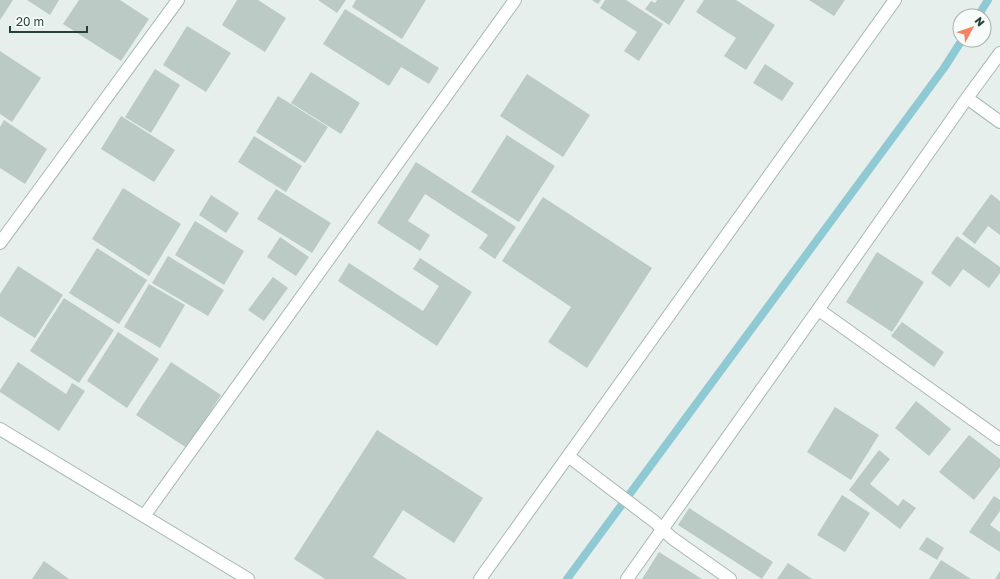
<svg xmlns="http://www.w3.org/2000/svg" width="1000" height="579" viewBox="0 0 1000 579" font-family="'Golos Text',sans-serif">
<rect width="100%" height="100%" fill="#e6efeb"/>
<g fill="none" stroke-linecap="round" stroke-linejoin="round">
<path stroke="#8ec9d4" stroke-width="8" d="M978 16 988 0
M567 579 944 68 962 40"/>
</g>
<path fill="#bbcac4" d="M0 0H13L0 20Z
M27 0H59L50 15Z
M79 0H120L149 19 121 61 63 24Z
M237 0H258L286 18 265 52 222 25Z
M318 0H346L337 13Z
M356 0H426L402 39 352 7Z
M592 0H601L598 4Z
M605 0H626L663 24 639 61 624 51 637 32 600 8Z
M657 0H685L669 25 645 9 651 1 655 3Z
M704 0H736L775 25 746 70 724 56 736 38 696 12Z
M809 0H845L834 16Z
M345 9 439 68 429 84 401 67 389 86 323 44Z
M187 26 231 53 206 92 163 65Z
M0 51 41 78 12 122 0 114Z
M765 64 794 83 782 101 753 83Z
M155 69 180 85 151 133 125 117Z
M311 72 360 103 341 134 291 103Z
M527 74 590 115 563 157 500 116Z
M278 96 328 127 305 163 256 132Z
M121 116 175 150 154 182 101 149Z
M4 120 47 149 25 184 0 168V127Z
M507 135 555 166 519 222 471 192Z
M254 136 302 166 286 192 238 162Z
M416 162 516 227 495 259 479 248 488 235 425 194 408 221 430 235 420 251 377 223Z
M123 188 181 224 149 276 92 239Z
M276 189 331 223 312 253 257 219Z
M991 194 1000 201V235L988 226 975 244 962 234Z
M211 195 239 213 226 233 199 215Z
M543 197 652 268 587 368 548 342 571 307 502 261Z
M195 221 244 251 224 285 175 255Z
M957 236 1000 267V273L989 288 963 269 950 287 931 273Z
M280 237 309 257 296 276 267 257Z
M97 248 147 280 119 324 69 293Z
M877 252 924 282 892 332 846 302Z
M168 256 224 290 208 316 152 283Z
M420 258 472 292 437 346 338 281 349 263 423 311 439 286 413 269Z
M18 266 63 295 35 338 0 316V294Z
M273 277 288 288 264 321 248 310Z
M149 284 185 305 160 348 124 327Z
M64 298 114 330 79 383 30 351Z
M902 322 944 352 934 367 891 336Z
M118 332 159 359 127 408 87 381Z
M18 362 66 394 72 383 85 391 59 431 0 392V390Z
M171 362 221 395 187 448 136 415Z
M916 401 951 429 929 456 895 428Z
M835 407 879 435 851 480 807 452Z
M377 430 483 498 454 543 403 510 373 557 407 579H325L294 559Z
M969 435 1000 459V467L974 500 939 472Z
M879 450 890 459 870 484 898 506 903 499 916 508 900 529 849 490Z
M842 495 870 513 845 552 817 535Z
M994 496 1000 500V511L990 525 1000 532V552L969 532Z
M689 508 773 562 762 579 678 525Z
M927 537 944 548 937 560 919 549Z
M659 552 702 579H642Z
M941 560 971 579H929Z
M44 561 69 579H32Z
M788 563 812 579H777Z
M1000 571V579H995Z"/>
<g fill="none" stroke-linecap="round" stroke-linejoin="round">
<g stroke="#a8b8b2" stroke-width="14">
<path id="minor" d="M967 98 1000 122
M0 243 178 0
M819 310 1000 439
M0 429 248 579
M568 456 655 522 672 538 730 579
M144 516 515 0
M480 579 895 0
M627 579 827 297 967 98 1000 53"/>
</g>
<use href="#minor" stroke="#fff" stroke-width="12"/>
</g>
<g transform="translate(972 28) rotate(50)"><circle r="19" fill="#f7fbf9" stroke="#a3b1ad"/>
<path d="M0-3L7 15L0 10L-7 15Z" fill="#f4845f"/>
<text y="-6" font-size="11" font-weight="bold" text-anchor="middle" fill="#24423a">N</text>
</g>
<path d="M10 26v6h77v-6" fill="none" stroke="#24423a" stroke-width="2"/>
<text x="16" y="26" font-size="12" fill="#24423a" stroke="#f7fbf9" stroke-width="3" paint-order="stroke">20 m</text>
</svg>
